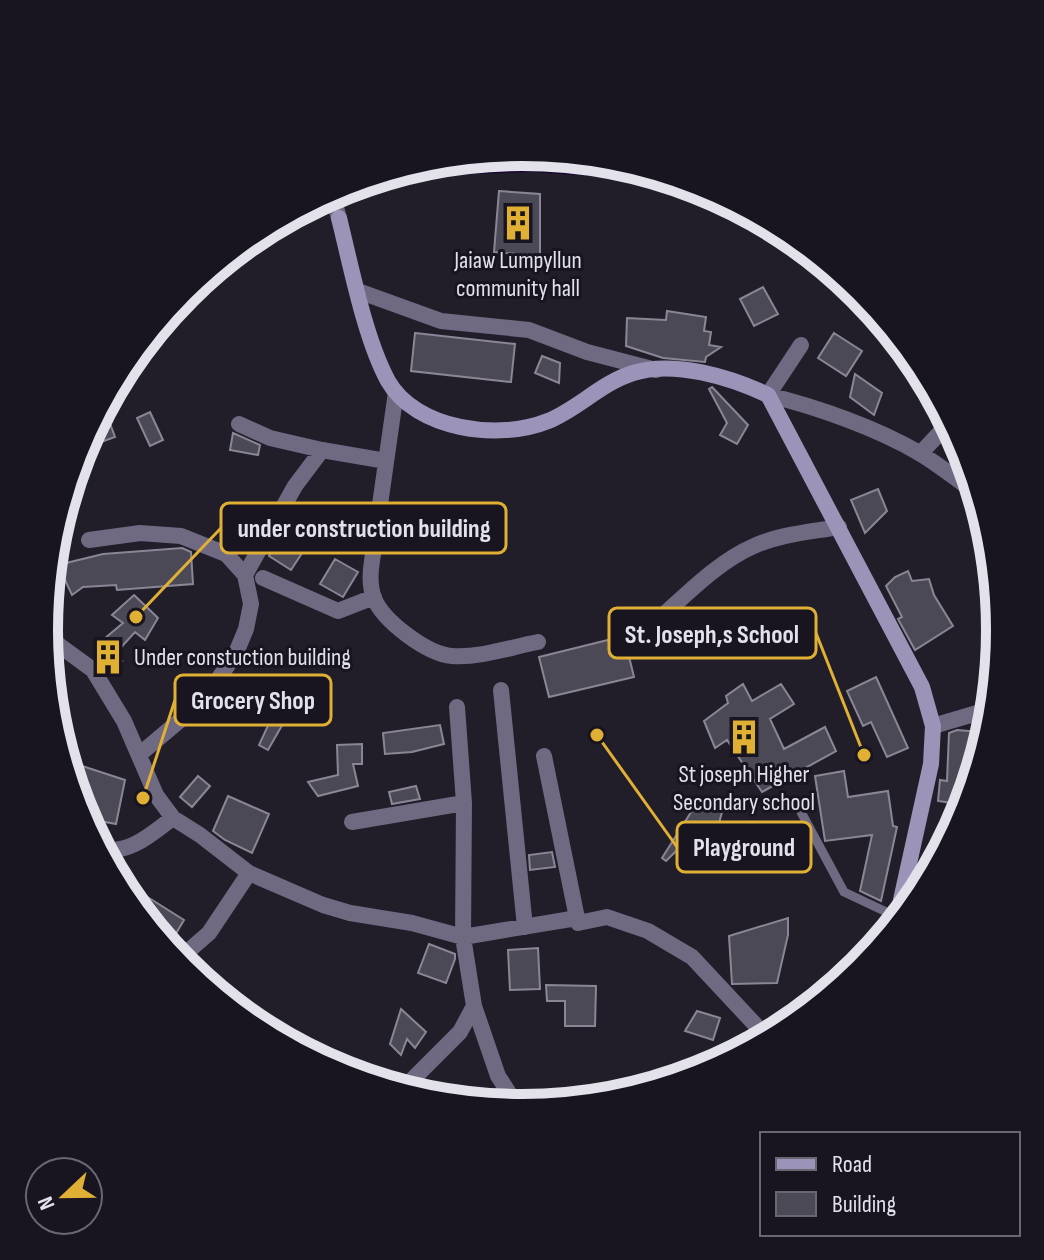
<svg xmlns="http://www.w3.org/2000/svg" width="1044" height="1260" viewBox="0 0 1044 1260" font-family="'Sofia Sans Condensed',sans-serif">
<rect width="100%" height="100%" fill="#211e2a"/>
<path fill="#160430" d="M514 154H531L665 181 532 172 437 175 398 185 288 223 340 188Z"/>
<path fill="#4c4957" stroke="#8a8695" stroke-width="2" d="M499 191 540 194V256L494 252Z
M763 287 778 314 754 326 740 299Z
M667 311 706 317 704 331 711 332 709 345 721 347 706 357 705 362 663 358 626 346 627 318 666 320Z
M415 333 515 344 511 382 411 371Z
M834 333 862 351 846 376 818 358Z
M542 356 560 363 559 383 535 373Z
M855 374 882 393 874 415 850 397Z
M712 387 748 425 737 444 720 435 727 423 709 389Z
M105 410 115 437 96 444 91 431Z
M150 412 163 440 150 446 137 418Z
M233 433 260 445 258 455 230 450Z
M878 489 887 511 865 533 851 500Z
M283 532 306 547 291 570 269 556Z
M182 548 191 552 193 584 117 590 116 585 83 587 72 595 58 565 103 554Z
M335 559 358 572 343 597 320 584Z
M908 571 912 581 929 579 934 595 953 626 915 650 898 619 902 617 886 586 895 577Z
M134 595 158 618 145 640 135 632 115 654 122 661 108 674 96 659 106 652 98 644 123 623 112 615Z
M624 636 634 677 549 697 539 657Z
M876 677 908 748 887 757 871 722 863 726 847 691Z
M289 680 304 687 268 750 259 745Z
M743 684 752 701 781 684 794 704 770 719 784 749 825 727 836 751 762 792 727 740 715 748 704 721 728 703 726 696Z
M440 725 444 744 412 752 385 754 383 733Z
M957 730 980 732 965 805 938 801 940 780 947 781 949 733Z
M362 744V764H353L358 786 318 796 308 782 338 775 337 745Z
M70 762 125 780 116 824 84 818 80 812Z
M844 771 848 797 888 791 893 826 897 827 881 901 860 891 872 835 825 841 815 776Z
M198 776 210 786 192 807 180 797Z
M416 786 420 799 392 804 389 792Z
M228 796 269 814 252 853 225 840 213 831Z
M700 798 722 812 718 827 710 825 708 834 699 829 666 861 662 858Z
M552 852 555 867 530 870 529 855Z
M130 886 184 920 169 945Z
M788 918V935L777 983 732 984 729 936Z
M429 944 455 954V959L446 983 418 973Z
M538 948 540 989 510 990 508 950Z
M546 985 596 986 595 1026H565V1001H547Z
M401 1009 426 1032 415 1048 407 1039 401 1055 390 1044Z
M697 1011 720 1018 713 1040 685 1031Z"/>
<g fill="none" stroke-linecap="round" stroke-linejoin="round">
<path stroke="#6f6981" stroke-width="9" d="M801 812 844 892 895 916"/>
<path stroke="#6f6981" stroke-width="16" d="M332 194 339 218
M358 291 441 321 529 330 587 352 656 370
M801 345 768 395C817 407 877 428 921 454 939 465 955 478 972 490
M396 392 372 561C370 573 369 585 374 598 383 621 427 654 452 656 480 658 511 647 538 642
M239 424 270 438 322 450 295 486 245 575
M322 450 386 461
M920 454 948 424
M89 540 140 533 181 536 226 554 245 575 251 604 246 629 236 653 204 700 140 754
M263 578 338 611 374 597
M660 618C688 593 719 561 754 546 780 534 810 532 839 527
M45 635 93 670 124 721 156 795 173 818 200 835 249 873 323 905 350 913 412 923 463 937 577 918 578 923 607 917 648 931 692 957 763 1033
M501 690 525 927
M933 726 984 711
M544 756 577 918
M352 822 464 803
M105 849C131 854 153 832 173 818
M178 960 209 933 249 873
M474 1006 498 1076 518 1107
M407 1085 460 1032 474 1006 463 937 464 803 457 707"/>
<path stroke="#9c93b9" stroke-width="16" d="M339 218C351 266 365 339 388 381 416 430 499 441 548 421 578 409 601 383 633 373 674 360 730 377 768 395L922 687 933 726 931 764 899 909"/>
</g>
<defs>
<g id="building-bare" transform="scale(2.76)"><path d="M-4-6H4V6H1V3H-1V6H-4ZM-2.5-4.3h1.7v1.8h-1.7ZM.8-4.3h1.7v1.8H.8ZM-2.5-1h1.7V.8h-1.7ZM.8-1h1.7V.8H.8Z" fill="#e0b034" stroke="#181520" stroke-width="2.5" paint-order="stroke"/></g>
</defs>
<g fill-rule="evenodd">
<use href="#building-bare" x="518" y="223"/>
<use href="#building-bare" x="108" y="657"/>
<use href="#building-bare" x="744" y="737"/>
</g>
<g text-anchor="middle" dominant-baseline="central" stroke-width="6" stroke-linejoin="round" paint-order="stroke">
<g font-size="24" fill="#e3e2ea" stroke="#181520">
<text x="518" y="260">Jaiaw Lumpyllun<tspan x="518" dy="28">community hall</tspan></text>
<text x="134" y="657" text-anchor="start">Under constuction building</text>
<text x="744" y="774">St joseph Higher<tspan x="744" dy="28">Secondary school</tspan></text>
</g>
</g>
<path d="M0 0H1044V1260H0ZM58 630a464 464 0 1 1 928 0a464 464 0 1 1-928 0Z" fill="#181520" fill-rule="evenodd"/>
<path fill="none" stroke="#e3e2ea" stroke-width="10" d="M58 630a464 464 0 1 1 928 0a464 464 0 1 1-928 0Z"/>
<path fill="none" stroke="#e0b034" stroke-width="3" d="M136 617L221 528M864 755L816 633M143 798L175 700M597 735L677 847"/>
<g fill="#e0b034" stroke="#181520" stroke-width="3">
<circle cx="136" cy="617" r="8"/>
<circle cx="864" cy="755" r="8"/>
<circle cx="143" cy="798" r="8"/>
<circle cx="597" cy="735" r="8"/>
</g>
<g fill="#181520" stroke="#e0b034" stroke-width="3">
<rect x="221" y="503" width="285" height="50" rx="8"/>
<rect x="609" y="608" width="207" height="50" rx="8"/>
<rect x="175" y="675" width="156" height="50" rx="8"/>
<rect x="677" y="822" width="134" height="50" rx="8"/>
</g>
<g font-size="26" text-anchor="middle" font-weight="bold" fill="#e3e2ea">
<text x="364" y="537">under construction building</text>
<text x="712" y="643">St. Joseph,s School</text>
<text x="253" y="709">Grocery Shop</text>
<text x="744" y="856">Playground</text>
</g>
<rect x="760" y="1132" width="260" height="104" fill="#181520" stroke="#696771" stroke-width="2"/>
<rect x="776" y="1158" width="40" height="12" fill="#9c93b9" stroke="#696771" stroke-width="2"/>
<text x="832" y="1172" font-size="24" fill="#e3e2ea">Road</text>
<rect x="776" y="1192" width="40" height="24" fill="#4c4957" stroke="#696771" stroke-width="2"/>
<text x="832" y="1212" font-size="24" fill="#e3e2ea">Building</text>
<g transform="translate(64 1196) rotate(248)"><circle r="38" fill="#181520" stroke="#696771" stroke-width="2"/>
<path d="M0-6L14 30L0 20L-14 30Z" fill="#e0b034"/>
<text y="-12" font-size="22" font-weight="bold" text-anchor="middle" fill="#e3e2ea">N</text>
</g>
</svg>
